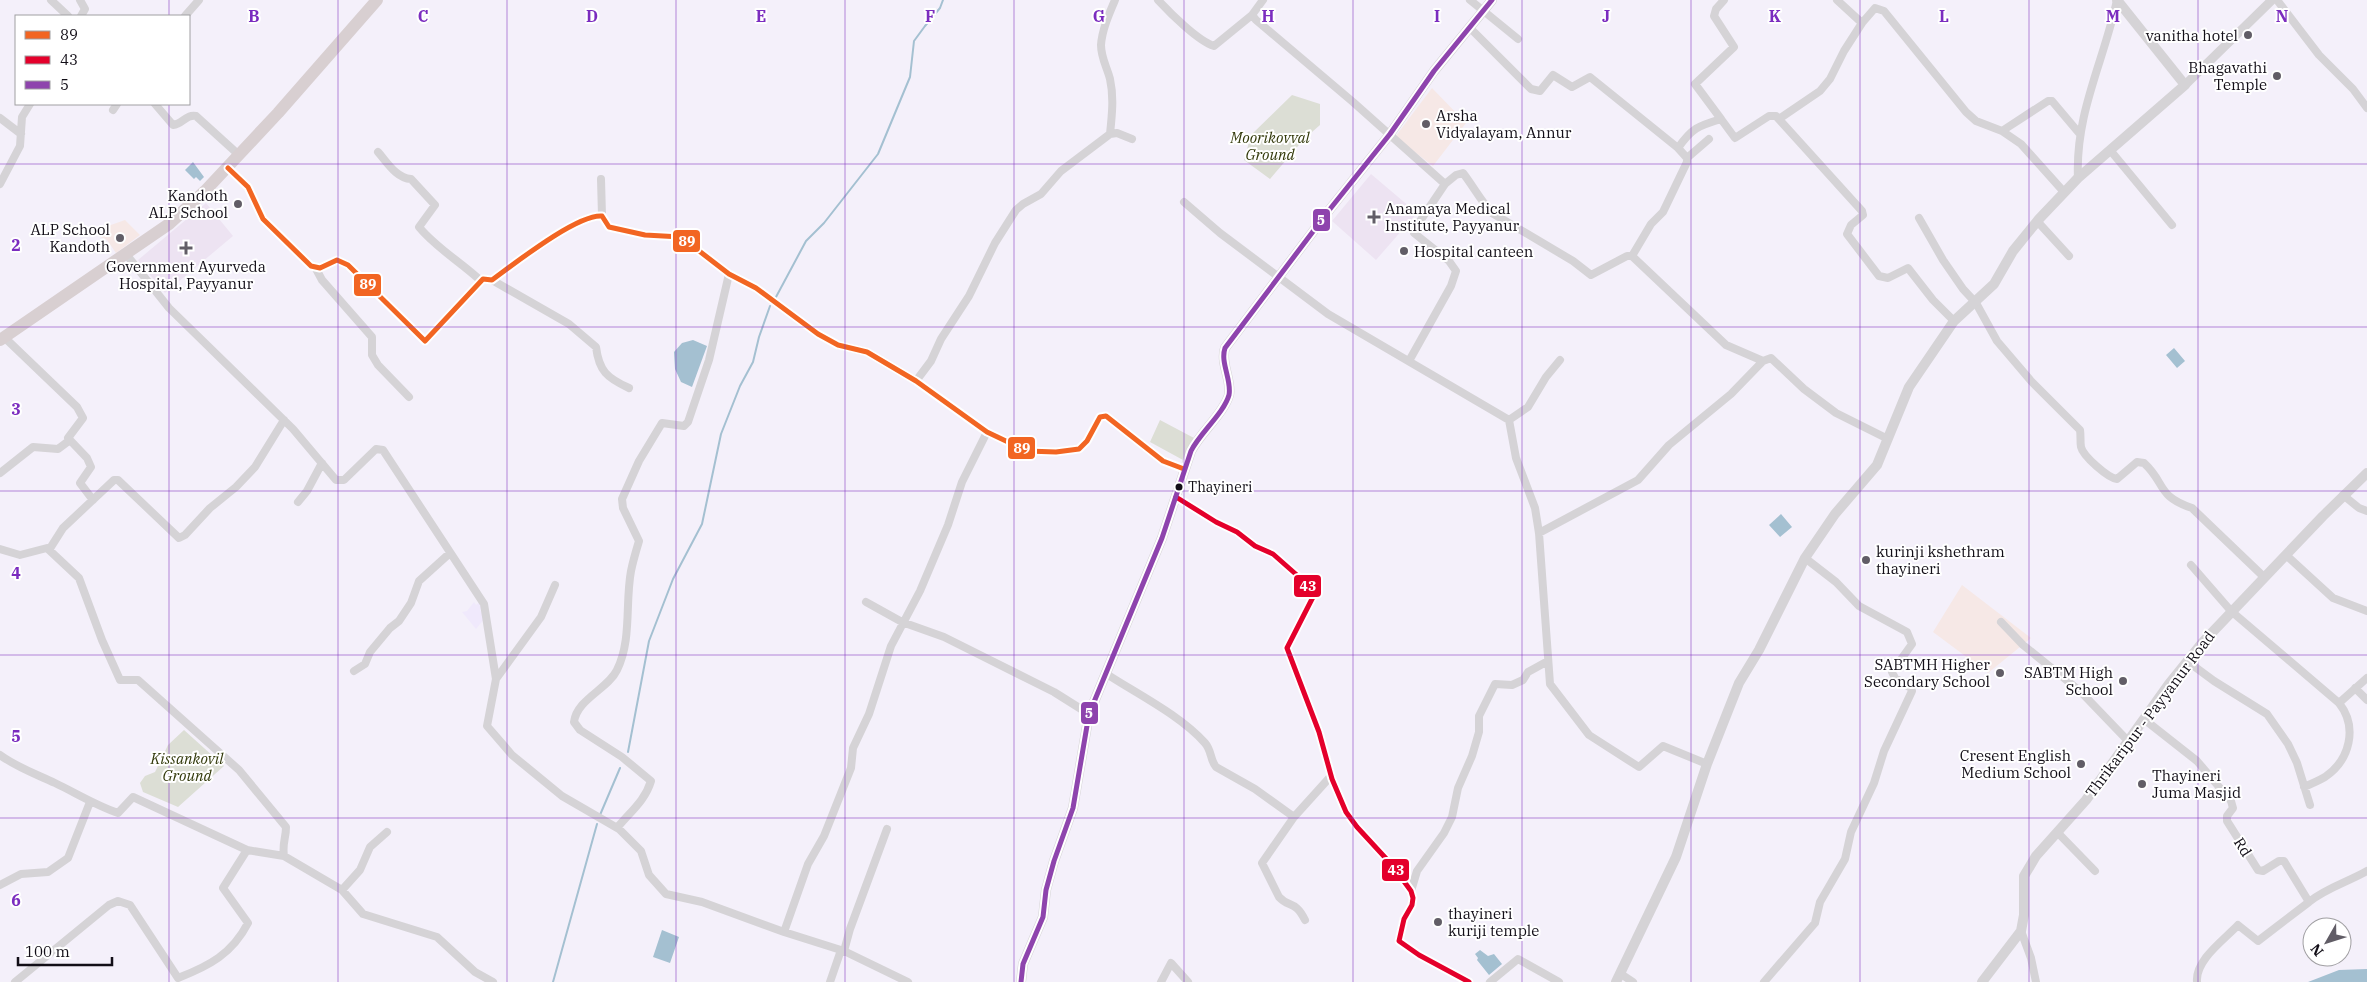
<svg xmlns="http://www.w3.org/2000/svg" width="2367" height="982" viewBox="0 0 2367 982" font-family="'IBM Plex Serif',serif">
<rect width="100%" height="100%" fill="#f4f0fa"/>
<path fill="#f0e9fc" d="M481 601 484 606 480 610 485 618 476 629 462 612 467 611 474 602 476 605Z"/>
<path fill="#f6e8e6" d="M1432 88 1466 123 1433 166 1395 137Z
M125 220 140 235 116 253 107 240 98 236 108 226Z
M1962 585 2031 638 1988 673 1933 632Z"/>
<path fill="#ede3f2" d="M1371 174 1417 213 1376 260 1332 221Z
M206 203 233 236 165 293 138 260Z"/>
<path fill="#dcded5" d="M1292 95 1320 104V125L1304 139 1270 179 1244 160 1251 135Z
M1160 420 1194 438 1183 460 1150 442Z
M184 730 224 766 178 807 143 792 140 783 145 776 155 772 168 745Z"/>
<path fill="#a4c0d1" d="M193 162 204 177 200 181 196 177 194 179 185 170Z
M693 340 707 346 692 387 681 382 675 369 674 352 682 343Z
M2174 348 2185 361 2177 368 2166 355Z
M1781 514 1792 527 1780 537 1769 525Z
M662 930 679 937 670 963 653 957Z
M1480 950 1488 956 1494 954 1502 964 1489 975 1477 960 1478 958 1475 954Z
M2367 969V982H2308L2339 970Z"/>
<g fill="none" stroke-linecap="round" stroke-linejoin="round">
<path stroke="#a4c0d1" stroke-width="2" d="M925 26 940 8 943 0
M776 297 806 241 824 223 878 154 910 77 914 41 925 26 914 41
M628 752 649 641 673 579 702 524 721 434 740 386 753 362 759 337 770 306
M600 815 620 768
M553 982 597 824"/>
<path stroke="#d5d3d6" stroke-width="8" d="M51 0 68 16
M80 0 85 9 81 16
M1158 0C1170 13 1198 41 1214 46L1252 15
M1263 0 1252 15 1256 20 1353 102 1445 184 1456 175 1463 173C1473 186 1481 201 1492 213L1573 261 1591 275 1627 256H1632L1726 345 1763 361 1771 358 1804 389 1836 413 1888 439
M1470 0 1518 39
M1837 0 1862 23 1875 8 1884 11 1966 112 1976 121 2002 131 2048 101H2052L2079 133
M2277 0 2319 55 2353 89 2367 108
M185 16 199 0
M1469 27 1531 89 1540 91 1553 75 1572 87 1590 77 1678 148C1692 128 1698 126 1721 119L1735 138 1769 116H1776L1862 211 1863 215 1851 225 1847 234 1879 276 1888 278 1908 268 1933 300 1954 321
M155 104 173 125C183 124 186 114 196 116L239 155
M113 110 117 104
M0 118 21 134
M1721 119 1695 84 1734 47 1714 16 1716 9 1724 0
M1779 119 1820 91 1830 79 1844 51 1862 23
M2002 131 2021 144 2064 192
M1110 134C1112 115 1114 97 1110 79 1107 67 1101 58 1101 45 1102 30 1109 14 1115 0
M2110 150 2172 225
M378 152C387 162 396 178 411 179L435 205 419 227C436 248 461 262 481 281
M1687 158 1709 139
M228 168 248 187 263 219 311 266 320 268 337 260 348 265 425 341 483 279 492 280C514 264 577 214 602 216L609 227 645 235 681 237 729 274 756 288 818 334 838 345 867 352 916 381 987 432 1027 451 1056 452 1079 449 1087 441 1100 417 1106 416 1163 461 1184 469
M2078 178C2075 113 2104 61 2117 0
M601 179 602 216
M0 184 20 146 22 117 30 104
M1184 202 1220 233 1328 314 1509 420 1516 458 1535 508 1539 533 1550 684 1589 735 1639 767 1663 746 1707 764
M1919 218 1943 260 1963 289 1976 303 1997 341 2031 381 2080 430C2081 436 2080 442 2081 447 2083 456 2108 478 2117 479L2137 462 2144 463C2166 483 2156 496 2192 508L2264 577
M2037 221 2069 256
M126 254 169 308 293 429 336 480H344L376 449 383 450 484 604 496 679 487 726 512 755 562 796 619 829 641 851 649 875 666 894 702 902 784 932 844 951 908 982
M1632 256 1651 224 1663 212 1687 162V158L1678 148
M315 267 322 280 372 337V355L378 365 409 397
M492 280 569 324 596 347C599 371 607 378 629 388
M4 337 77 407 83 418 68 438 87 458 91 467 80 483 93 500
M1409 361 1451 286 1456 271 1449 261 1414 233V230L1445 184
M916 381 931 361 941 339 969 296 995 243 1016 210 1023 204 1041 194 1061 171 1110 134 1117 133 1132 139
M1509 420 1528 407 1546 377 1560 360
M0 473 33 447 58 449 70 440
M2343 495 2359 508 2367 511
M1176 497 1216 522 1237 532 1255 546 1273 554 1307 584 1313 597 1287 648 1319 732 1332 779 1346 812 1357 827 1392 865 1411 891 1413 898 1412 905 1404 919 1399 941 1419 955 1469 982
M298 502 307 491 322 463
M1539 533 1638 480 1669 445 1731 394 1763 361
M0 549 20 555 47 548 79 578 102 640 120 680H138L239 770 286 827C286 839 282 843 284 856
M49 550 63 528 114 480H118L179 538 185 535 210 508 236 487 255 467 284 420
M2286 555 2333 598 2367 611
M2191 565 2231 611 2339 703 2367 678
M866 602 902 622 944 637 1054 692 1089 714
M2001 622 2023 645 2080 691 2129 742
M2187 661 2214 681 2267 714 2288 744 2297 763 2310 805
M354 671 365 664 370 652 390 628 399 621 411 603 419 581 450 553
M1105 673C1137 694 1180 715 1205 743 1212 751 1210 760 1216 767L1255 789 1294 817
M496 679 541 617 555 585
M2355 688 2367 700
M2145 720 2197 761 2231 801 2233 808 2227 816V821L2258 870 2263 871 2279 861H2284L2309 902C2326 888 2348 882 2367 871
M0 755C18 768 36 774 55 783 76 793 95 805 118 813L133 797 247 850 284 856 342 890 363 914 437 937 475 972 493 982
M2304 787C2311 784 2318 781 2325 777 2350 760 2358 727 2339 703
M617 828C630 812 645 801 651 781L622 757 580 730 574 722C577 699 608 689 617 670 632 640 625 603 631 571 633 561 636 551 639 541L623 508 622 499 639 461 662 423 684 426 688 422 709 360 729 274
M2058 833 2095 871
M0 885 21 874 48 872 68 858 90 802
M342 890 360 870 370 847 387 832
M1411 891 1417 871 1444 833 1452 817 1458 788 1472 756 1479 732V716L1495 684 1512 685 1523 680 1528 672 1548 661
M1305 920C1295 900 1289 908 1279 897L1262 863 1294 817 1331 776
M2021 931 2031 958 2036 982
M784 932 808 864 824 836 851 768 853 748 869 714 891 646 920 591 948 525 962 482 987 432
M844 951 850 929 887 829
M1621 974 1633 982
M15 982 109 905 118 901 130 905 178 978C209 966 232 954 248 923L223 888 247 850
M830 982 841 950
M1161 982 1171 963 1188 982
M1490 982 1518 959 1559 982
M1764 982 1815 923 1820 902 1845 859 1851 832 1874 783 1884 751 1912 691 1911 688 1895 678 1892 672 1912 644 1907 632 1859 606 1836 582 1805 558
M2197 982C2195 960 2224 940 2238 925L2258 941 2309 902"/>
<path stroke="#d5d3d6" stroke-width="9" d="M2185 85 2272 0"/>
<path stroke="#d5d3d6" stroke-width="10" d="M1021 982 1023 964 1043 917 1046 890 1054 861 1073 808 1089 714 1162 538 1191 451C1200 433 1224 413 1229 395 1232 380 1220 363 1225 348L1330 209 1390 134 1434 71 1492 0
M1616 982 1676 857 1707 764 1739 683 1759 650 1805 558 1835 514 1877 465 1909 387 1954 321 1994 284 2013 251 2039 219 2078 178 2185 85 2117 0
M1982 982 2021 931 2024 915V876L2036 856 2086 800 2169 684 2203 642 2323 516 2367 473"/>
<path stroke="#d8cfd1" stroke-width="12" d="M0 340 169 224 205 191 278 113 377 0"/>
<g stroke="#fff" stroke-width="9">
<path id="bus-1" d="M228 168 248 187 263 219 311 266 320 268 337 260 348 265 425 341 483 279 492 280C514 264 577 214 602 216L609 227 645 235 681 237 729 274 756 288 818 334 838 345 867 352 916 381 987 432 1027 451 1056 452 1079 449 1087 441 1100 417 1106 416 1163 461 1184 469"/>
</g>
<g stroke="#fff" stroke-width="9">
<path id="bus-2" d="M1176 497 1216 522 1237 532 1255 546 1273 554 1307 584 1313 597 1287 648 1319 732 1332 779 1346 812 1357 827 1392 865 1411 891 1413 898 1412 905 1404 919 1399 941 1419 955 1469 982"/>
</g>
<g stroke="#fff" stroke-width="9">
<path id="bus-3" d="M1021 982 1023 964 1043 917 1046 890 1054 861 1073 808 1089 714 1162 538 1191 451C1200 433 1224 413 1229 395 1232 380 1220 363 1225 348L1330 209 1390 134 1434 71 1492 0"/>
</g>
<use href="#bus-1" stroke="#f26522" stroke-width="5"/>
<use href="#bus-2" stroke="#e4002b" stroke-width="5"/>
<use href="#bus-3" stroke="#8e44ad" stroke-width="5"/>
</g>
<path fill="none" stroke="#7b2cbf" stroke-width="1" stroke-opacity="0.55" d="M169 0V16M338 0V982M507 0V982M676 0V982M845 0V982M1014 0V982M1184 0V982M1353 0V982M1522 0V982M1691 0V982M1860 0V982M2029 0V982M2198 0V982M169 104V982M0 164H2367M0 327H2367M0 491H2367M0 655H2367M0 818H2367"/>
<g fill="#615d66" stroke="#fff" stroke-width="2">
<circle cx="2248" cy="35" r="5"/>
<circle cx="2277" cy="76" r="5"/>
<circle cx="1426" cy="124" r="5"/>
<circle cx="238" cy="204" r="5"/>
<path d="M1371.5 209.5h5v5h5v5h-5v5h-5v-5h-5v-5h5z"/>
<circle cx="120" cy="238" r="5"/>
<path d="M183.5 240.5h5v5h5v5h-5v5h-5v-5h-5v-5h5z"/>
<circle cx="1404" cy="251" r="5"/>
<circle cx="1866" cy="560" r="5"/>
<circle cx="2000" cy="673" r="5"/>
<circle cx="2123" cy="681" r="5"/>
<circle cx="2081" cy="764" r="5"/>
<circle cx="2142" cy="784" r="5"/>
<circle cx="1438" cy="922" r="5"/>
</g>
<circle fill="#120e17" stroke="#fff" stroke-width="2" cx="1179" cy="487" r="4.5"/>
<g text-anchor="middle" dominant-baseline="central" stroke-width="4" stroke-linejoin="round" paint-order="stroke">
<g font-size="14" fill="#120e17" stroke="#fff" text-anchor="start">
<text x="1188" y="487">Thayineri</text>
</g>
<g font-size="15" fill="#120e17" stroke="#fff" text-anchor="end">
<text x="2238" y="35">vanitha hotel</text>
<text x="2267" y="67">Bhagavathi<tspan x="2267" dy="17">Temple</tspan></text>
<text x="1436" y="115" text-anchor="start">Arsha<tspan x="1436" dy="17">Vidyalayam, Annur</tspan></text>
<text x="228" y="195">Kandoth<tspan x="228" dy="17">ALP School</tspan></text>
<text x="1385" y="208" text-anchor="start">Anamaya Medical<tspan x="1385" dy="17">Institute, Payyanur</tspan></text>
<text x="110" y="229">ALP School<tspan x="110" dy="17">Kandoth</tspan></text>
<text x="1414" y="251" text-anchor="start">Hospital canteen</text>
<text x="186" y="266" text-anchor="middle">Government Ayurveda<tspan x="186" dy="17">Hospital, Payyanur</tspan></text>
<text x="1876" y="551" text-anchor="start">kurinji kshethram<tspan x="1876" dy="17">thayineri</tspan></text>
<text x="1990" y="664">SABTMH Higher<tspan x="1990" dy="17">Secondary School</tspan></text>
<text x="2113" y="672">SABTM High<tspan x="2113" dy="17">School</tspan></text>
<text x="2071" y="755">Cresent English<tspan x="2071" dy="17">Medium School</tspan></text>
<text x="2152" y="775" text-anchor="start">Thayineri<tspan x="2152" dy="17">Juma Masjid</tspan></text>
<text x="1448" y="913" text-anchor="start">thayineri<tspan x="1448" dy="17">kuriji temple</tspan></text>
</g>
<g font-size="15" font-style="italic" fill="#313809" stroke="#fff">
<text x="1270" y="137">Moorikovval<tspan x="1270" dy="17">Ground</tspan></text>
<text x="187" y="758">Kissankovil<tspan x="187" dy="17">Ground</tspan></text>
</g>
<g font-size="15" fill="#120e17" stroke="#fff">
<text transform="translate(2150 714) rotate(-53)">Thrikaripur - Payyanur Road</text>
<text transform="translate(2243 847) rotate(58)">Rd</text>
</g>
</g>
<g font-size="16" text-anchor="middle" font-weight="bold" fill="#7b2cbf" stroke="#fff" stroke-width="4" stroke-linejoin="round" paint-order="stroke">
<text x="254" y="22">B</text>
<text x="423" y="22">C</text>
<text x="592" y="22">D</text>
<text x="761" y="22">E</text>
<text x="930" y="22">F</text>
<text x="1099" y="22">G</text>
<text x="1268" y="22">H</text>
<text x="1437" y="22">I</text>
<text x="1606" y="22">J</text>
<text x="1775" y="22">K</text>
<text x="1944" y="22">L</text>
<text x="2113" y="22">M</text>
<text x="2282" y="22">N</text>
<text x="16" y="251">2</text>
<text x="16" y="415">3</text>
<text x="16" y="579">4</text>
<text x="16" y="742">5</text>
<text x="16" y="906">6</text>
</g>
<g stroke="#fff" stroke-width="2">
<rect x="1312" y="208" width="19" height="24" rx="5" fill="#8e44ad"/>
<rect x="672" y="229" width="29" height="24" rx="5" fill="#f26522"/>
<rect x="353" y="273" width="29" height="24" rx="5" fill="#f26522"/>
<rect x="1007" y="436" width="29" height="24" rx="5" fill="#f26522"/>
<rect x="1293" y="574" width="29" height="24" rx="5" fill="#e4002b"/>
<rect x="1080" y="701" width="19" height="24" rx="5" fill="#8e44ad"/>
<rect x="1381" y="858" width="29" height="24" rx="5" fill="#e4002b"/>
</g>
<g font-size="14" text-anchor="middle" font-weight="bold" fill="#fff">
<text x="1321" y="225">5</text>
<text x="687" y="246">89</text>
<text x="368" y="289">89</text>
<text x="1022" y="453">89</text>
<text x="1308" y="591">43</text>
<text x="1089" y="718">5</text>
<text x="1396" y="875">43</text>
</g>
<rect x="15" y="15" width="175" height="90" fill="#ffffff" stroke="#a09fa2"/>
<rect x="25" y="31" width="25" height="8" fill="#f26522" stroke="#a09fa2"/>
<text x="60" y="40" font-size="15" fill="#120e17">89</text>
<rect x="25" y="56" width="25" height="8" fill="#e4002b" stroke="#a09fa2"/>
<text x="60" y="65" font-size="15" fill="#120e17">43</text>
<rect x="25" y="81" width="25" height="8" fill="#8e44ad" stroke="#a09fa2"/>
<text x="60" y="90" font-size="15" fill="#120e17">5</text>
<g transform="translate(2327 942) rotate(231)"><circle r="24" fill="#ffffff" stroke="#a09fa2"/>
<path d="M0-4L9 19L0 12L-9 19Z" fill="#615d66"/>
<text y="-8" font-size="14" font-weight="bold" text-anchor="middle" fill="#120e17">N</text>
</g>
<path d="M18 957v8h94v-8" fill="none" stroke="#120e17" stroke-width="2.5"/>
<text x="25" y="957" font-size="15" fill="#120e17" stroke="#ffffff" stroke-width="4" paint-order="stroke">100 m</text>
</svg>
